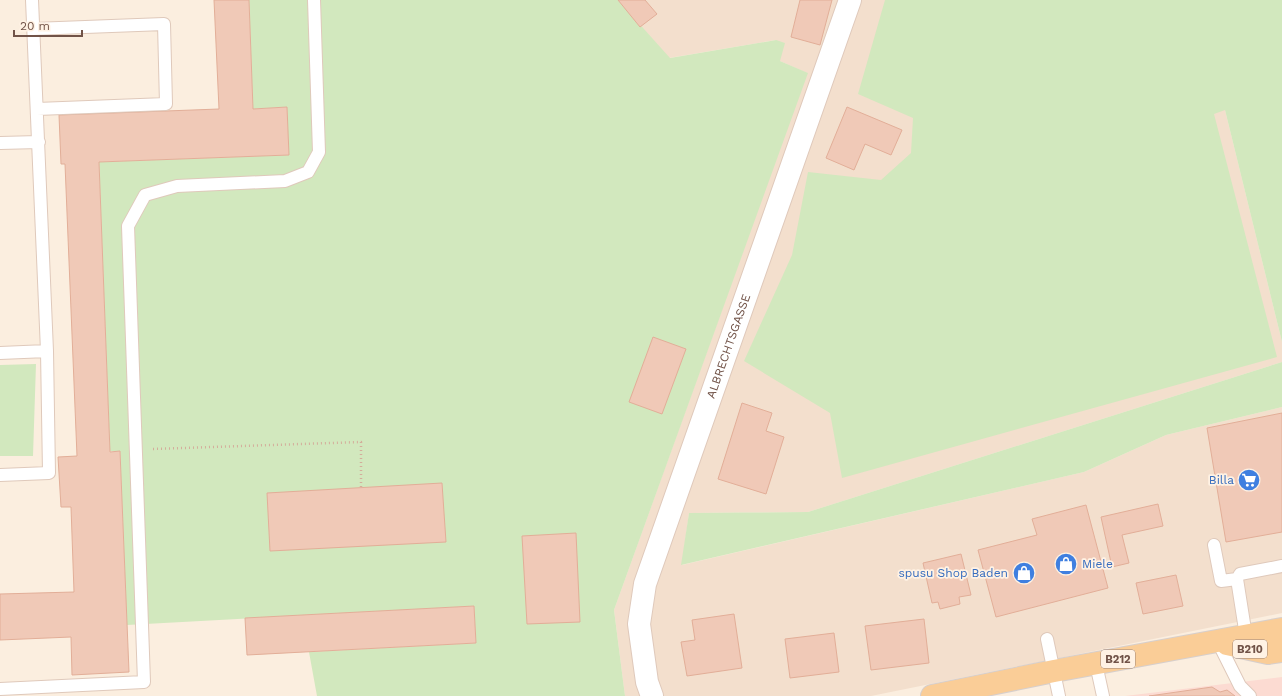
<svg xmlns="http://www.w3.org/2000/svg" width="1282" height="696" viewBox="0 0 1282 696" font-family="'Work Sans',sans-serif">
<rect width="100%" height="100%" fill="#fbeedf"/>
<path fill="#f3dfcd" d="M618 0H1250L1225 110 1282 342V362L808 512 689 513 682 565 1084 472 1166 435 1282 407V613L871 696H625L614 610 807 73 780 61 776 40 669 58Z"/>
<path fill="#fcdbd2" d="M1282 677V696H1125Z"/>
<path fill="#d2e8be" d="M249 0H618L670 58 776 40 785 43 780 61 808 73 614 610 625 696H317L309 652 476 643 474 606 127 625 120 451H110L99 162 289 155 287 107 253 109Z
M885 0H1282V342L1225 110 1214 114 1277 357 842 478 830 413 744 361 792 255 808 172 881 180 911 153 913 118 858 94Z
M1282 362V407L1166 435 1084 472 681 565 689 513 808 512Z
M36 364 33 456H0V365Z"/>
<path fill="#f0c9b7" stroke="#e2ae98" d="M214 0H249L253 109 287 107 289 155 99 162 110 452 120 451 129 672 72 675 71 637 0 640V594L74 592 71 507H61L58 457 77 456 65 164H61L59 115 219 109Z
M618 0H645L657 14 640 27Z
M800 0H832L820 45 791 37Z
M847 107 902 130 891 155 865 144 854 170 826 158Z
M653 337 686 349 662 414 629 402Z
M742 403 772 413 766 431 784 437 766 494 718 479Z
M1282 413V532L1226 542 1207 428Z
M442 483 446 542 270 551 267 493Z
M1158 504 1163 526 1122 535 1129 563 1112 567 1101 517Z
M1086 505 1108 588 996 617 978 550 1037 535 1032 519Z
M576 533 580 622 527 624 522 536Z
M961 554 971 595 959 597 960 604 940 609 938 602 932 603 923 563Z
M1176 575 1183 606 1143 614 1136 583Z
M474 606 476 643 247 655 245 618Z
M734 614 742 668 687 676 681 642 695 640 692 620Z
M924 619 929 663 871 670 865 626Z
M834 633 839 672 790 678 785 639Z
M1212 687 1220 692 1227 690 1235 696H1149Z"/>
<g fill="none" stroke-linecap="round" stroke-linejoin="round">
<g stroke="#dfc9bb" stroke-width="14">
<path id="service" d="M33 29 164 24 166 104 37 109
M0 143 39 142
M0 353 47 351 32 0
M0 475 49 473 47 351
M1214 545 1221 581 1237 579
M1246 636 1237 579 1240 574 1282 566
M1047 639 1059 696
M1218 642 1240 686 1250 696
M1096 664 1103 696
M0 689 144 682 128 226 145 195 177 186 285 181 308 172 319 152 314 0"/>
</g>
<g stroke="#dfc9bb" stroke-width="24">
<g id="minor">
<path id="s1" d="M652 696 647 682 639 624 645 584 850 0"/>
</g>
</g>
<g stroke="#d7cfcc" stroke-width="24">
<path id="primary" d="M1227 644 1268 653 1282 651
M932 696 1054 671 1282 629"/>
</g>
<path stroke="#d4ad9b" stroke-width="2.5" stroke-dasharray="1 3" stroke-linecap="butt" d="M153 449 361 442V488"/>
<use href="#service" stroke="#fff" stroke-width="12"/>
<use href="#minor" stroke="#fff" stroke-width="22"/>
<use href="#primary" stroke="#facd97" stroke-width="22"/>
</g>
<defs>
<g id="supermarket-disc" transform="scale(1.15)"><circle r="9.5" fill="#3f7fe0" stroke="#fff2e4"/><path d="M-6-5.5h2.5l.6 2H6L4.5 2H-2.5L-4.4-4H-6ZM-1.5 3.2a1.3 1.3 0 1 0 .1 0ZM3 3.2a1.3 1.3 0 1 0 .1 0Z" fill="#fff"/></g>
<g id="shop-disc" transform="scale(1.15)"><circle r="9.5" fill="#3f7fe0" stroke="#fff2e4"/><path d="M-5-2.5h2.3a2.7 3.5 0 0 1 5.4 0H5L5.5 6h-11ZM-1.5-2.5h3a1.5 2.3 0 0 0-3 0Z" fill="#fff"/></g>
</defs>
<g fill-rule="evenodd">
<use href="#supermarket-disc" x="1249" y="480"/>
<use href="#shop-disc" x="1066" y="564"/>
<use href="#shop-disc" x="1024" y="573"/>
</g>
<g text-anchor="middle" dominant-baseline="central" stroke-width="3.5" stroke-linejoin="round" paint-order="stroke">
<g fill="#fff2e4" stroke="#9c8377" stroke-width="1">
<rect x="1233" y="640" width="34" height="18" rx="3"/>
<rect x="1101" y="650" width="34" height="18" rx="3"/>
</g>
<g font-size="11" font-weight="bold" fill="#715348">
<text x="1250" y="649">B210</text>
<text x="1118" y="659">B212</text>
</g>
<g font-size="12" fill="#715348" stroke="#fff2e4">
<text stroke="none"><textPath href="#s1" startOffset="366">ALBRECHTSGASSE</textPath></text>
</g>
<g font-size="12" fill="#366cbe" stroke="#fff2e4" text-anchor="end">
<text x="1234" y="480">Billa</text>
<text x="1082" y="564" text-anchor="start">Miele</text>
<text x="1008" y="573">spusu Shop Baden</text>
</g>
</g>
<path d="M14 30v6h68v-6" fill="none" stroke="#715348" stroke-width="2"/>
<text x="20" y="30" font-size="12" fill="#715348" stroke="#fff2e4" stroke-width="3" paint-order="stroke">20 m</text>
</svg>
